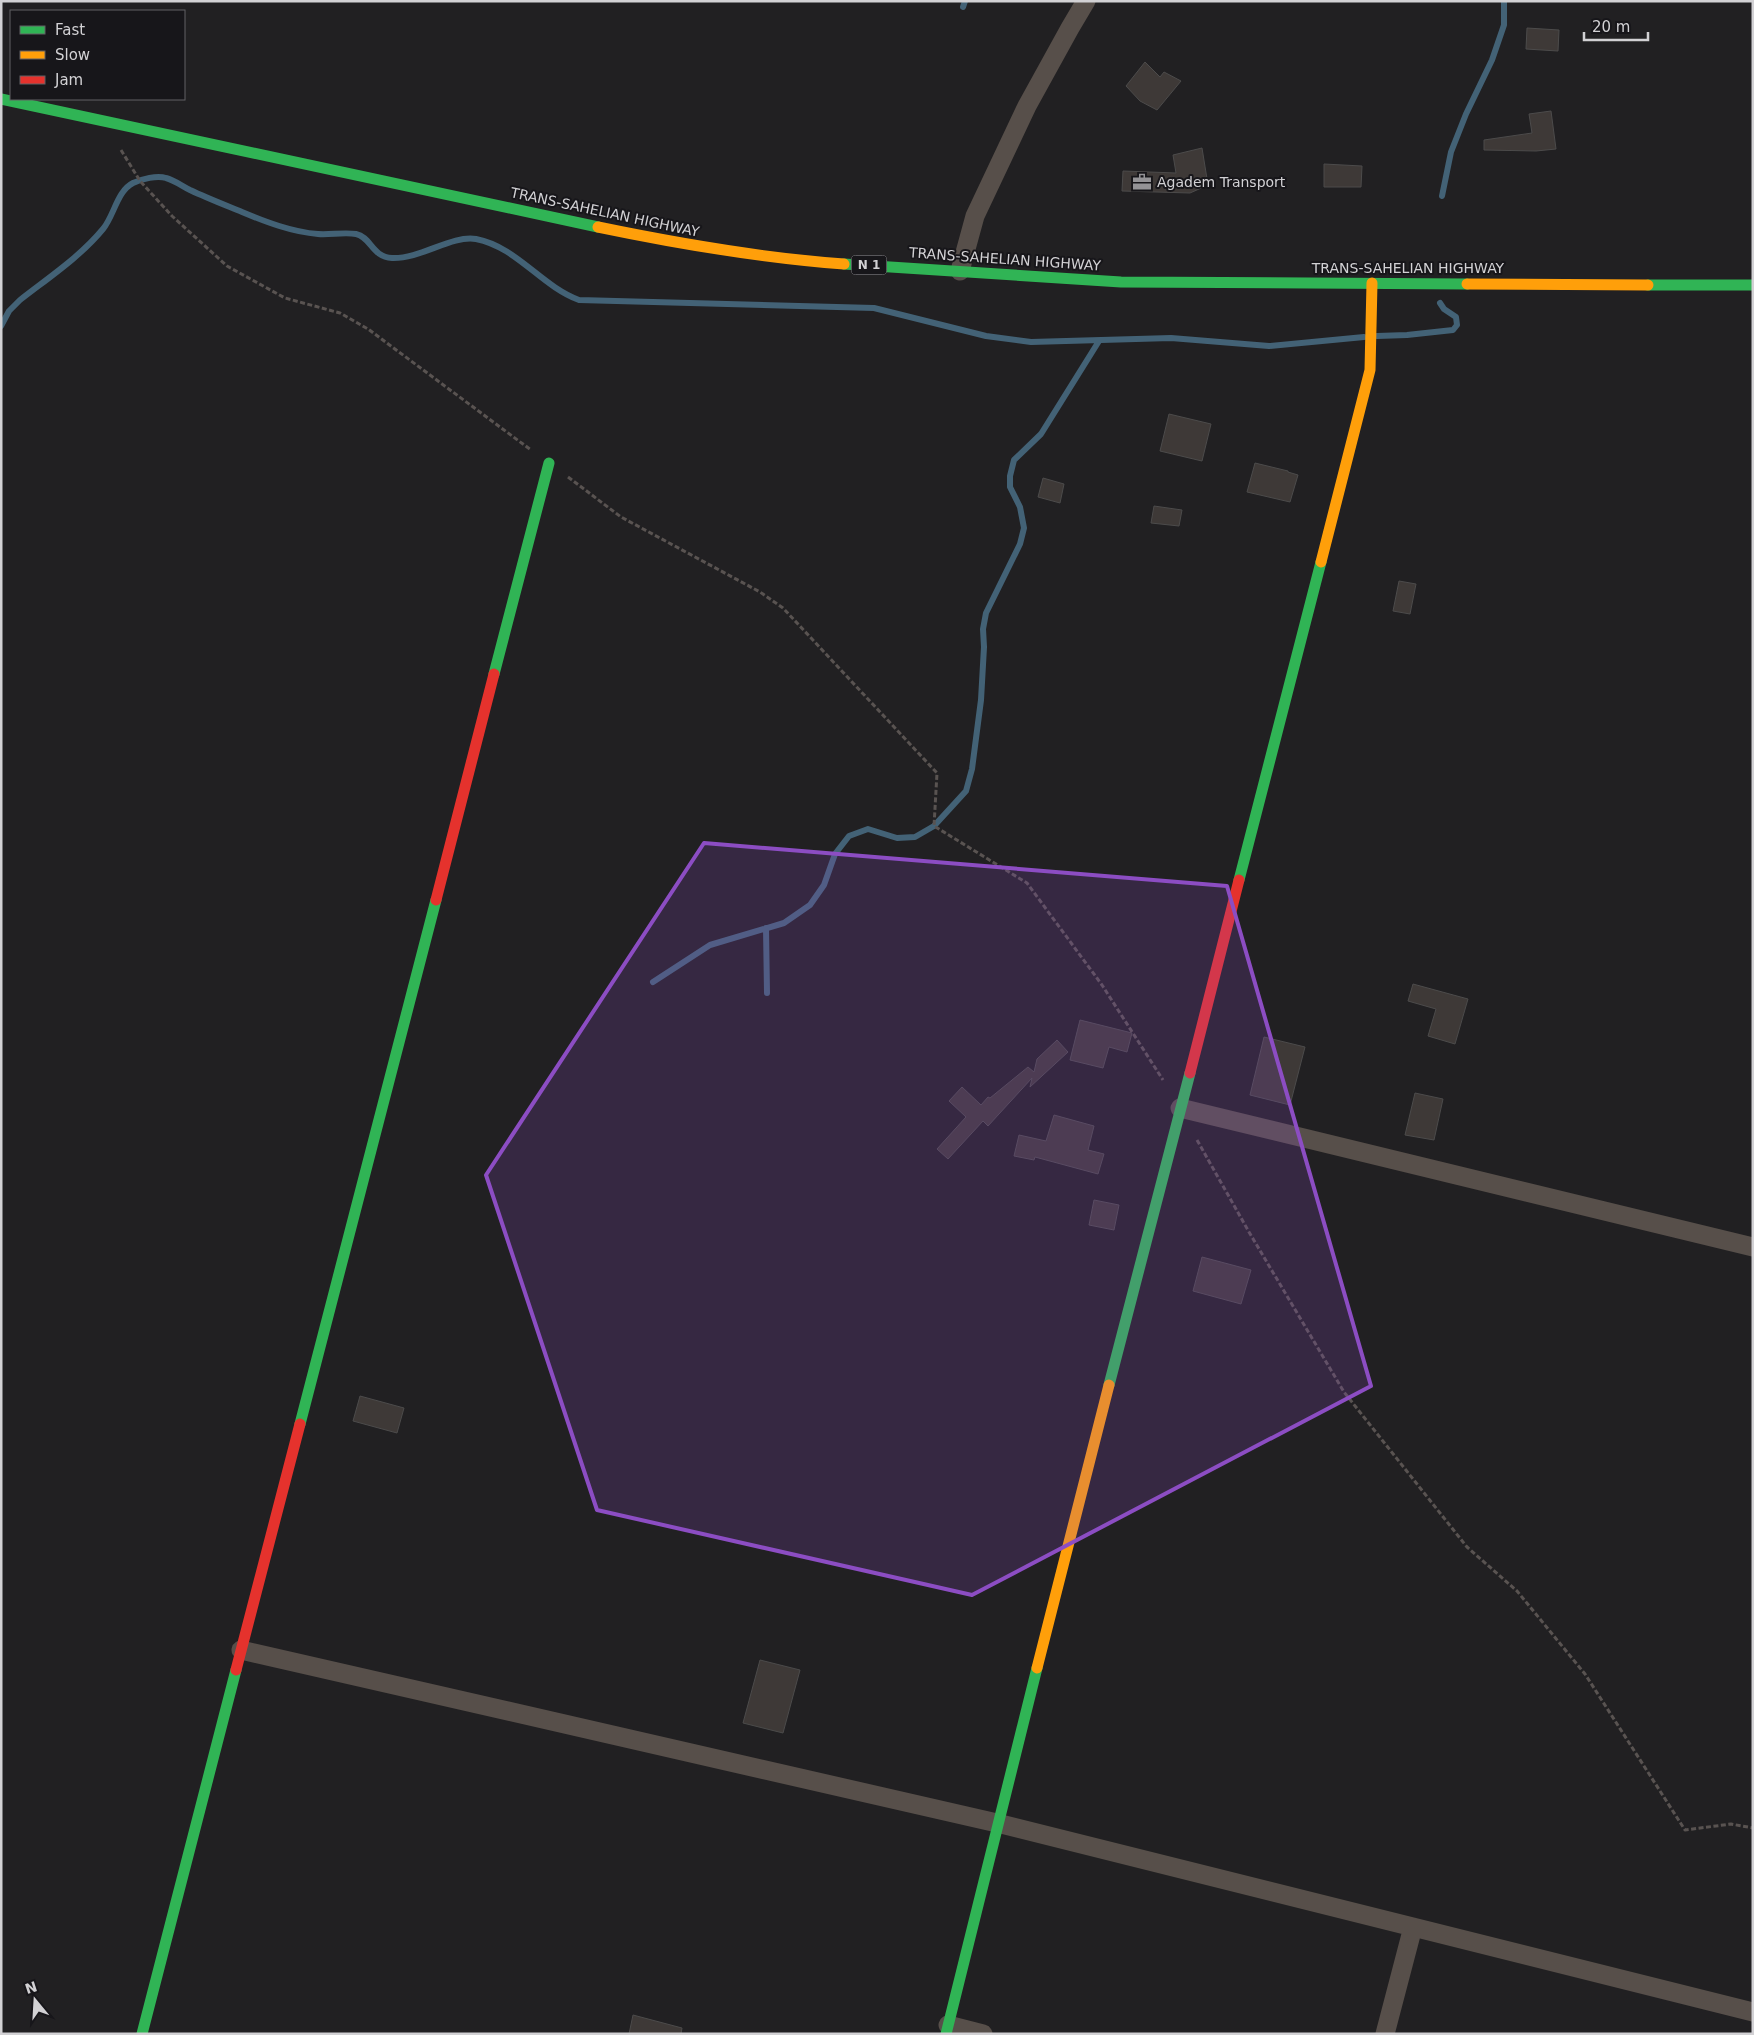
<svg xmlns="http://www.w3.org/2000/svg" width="1754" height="2035" viewBox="0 0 1754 2035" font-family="'DejaVu Sans',sans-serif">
<rect width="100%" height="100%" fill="#212022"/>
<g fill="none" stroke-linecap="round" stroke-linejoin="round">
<path stroke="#436276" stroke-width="6" d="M963 7 965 1
M1442 196 1451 152 1466 114 1492 60 1504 25V1
M1 326 9 311 20 300C48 278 80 257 103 229 114 216 117 191 133 183 142 179 157 175 166 178 174 180 182 186 190 190 207 198 225 205 242 212 266 222 292 232 318 234 330 235 344 232 356 234 371 237 372 257 392 258 421 259 451 235 476 239 517 247 541 286 579 300L874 308 986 336 1031 342 1171 338 1269 346 1364 337
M1377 336 1407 335 1453 330 1457 325 1456 317 1444 309 1440 303
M766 928 767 993
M653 982 710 945 784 923 810 905 824 885 835 854 849 836 868 829 897 838 915 837 934 826 966 791 972 769 981 700 984 647 983 629 986 613 1020 544 1024 528 1020 507 1010 487V476L1014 460 1041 434 1099 341"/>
</g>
<path fill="#3e3937" stroke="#4c4b4b" d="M1527 28 1559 30 1558 51 1526 49Z
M1145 62 1160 77 1164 72 1181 81 1157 110 1140 101 1126 86Z
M1551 111 1556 149 1536 151 1484 150V140L1532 133 1529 114Z
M1202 148 1208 185 1190 193 1122 191 1123 171 1176 173 1173 155Z
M1324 164 1362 166 1361 187H1324Z
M1169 414 1211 424 1202 461 1160 451Z
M1255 463 1288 471V472L1298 475 1290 502 1247 492Z
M1043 478 1064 484 1060 503 1038 497Z
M1154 506 1182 510 1179 526 1151 523Z
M1399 581 1416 584 1410 614 1393 611Z
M1413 984 1468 999 1455 1044 1428 1036 1436 1009 1408 1001Z
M1080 1020 1132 1033 1127 1052 1109 1047 1103 1068 1070 1060Z
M1264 1037 1305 1047 1290 1105 1250 1095Z
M1057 1040 1068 1052 1030 1087 1032 1078 988 1126 983 1121 948 1159 937 1149 966 1117 949 1101 962 1087 981 1105 988 1097 990 1098 1028 1067 1034 1072 1037 1059Z
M1415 1093 1443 1099 1434 1140 1405 1135Z
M1054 1115 1094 1126 1088 1150 1104 1154 1098 1174 1035 1157 1034 1160 1014 1156 1019 1135 1046 1141Z
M1094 1200 1119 1205 1114 1230 1089 1225Z
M1202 1257 1251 1270 1241 1304 1193 1291Z
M360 1396 404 1408 397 1433 353 1421Z
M760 1660 800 1670 783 1733 743 1723Z
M633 2015 682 2028 681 2034H629Z"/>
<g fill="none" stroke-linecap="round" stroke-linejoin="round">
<path stroke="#595351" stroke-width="3" stroke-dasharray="5 2.5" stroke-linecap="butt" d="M121 150 140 181 172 216 227 266 285 298 340 313 368 329 531 450
M568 477 621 517 760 592 783 608 937 773 934 826 1027 883 1102 985 1163 1080
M1197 1140 1249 1232 1344 1392 1467 1547 1517 1591 1585 1674 1685 1830 1731 1824 1753 1828"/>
<path stroke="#574f4a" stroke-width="19" d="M960 271 975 216 1027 106 1070 28 1086 1
M1180 1108 1753 1247
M241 1650 997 1823 1753 2012
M948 2025 983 2034
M1385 2034 1413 1927"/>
<path stroke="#30b455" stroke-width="11" d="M1 99 598 227
M844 264 1121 282 1467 284
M1648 285H1753
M494 674 549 463
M1239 880 1321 562
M1109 1385 1190 1073
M300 1424 436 900
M142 2034 236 1670
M946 2034 1037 1668"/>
<path stroke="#ff9f0a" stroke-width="11" d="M598 227C680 244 760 258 844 264
M1467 284 1648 285
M1321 562 1370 370 1372 283
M1037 1668 1109 1385"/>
<path stroke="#e5322d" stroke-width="11" d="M436 900 494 674
M1190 1073 1239 880
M236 1670 300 1424"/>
</g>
<path fill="#8c4dc3" fill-opacity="0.2" stroke="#8c4dc3" stroke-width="4" stroke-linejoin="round" d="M704 843 1227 886 1371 1386 972 1595 597 1510 486 1175Z"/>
<defs>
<g id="office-bare" transform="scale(1.5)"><path d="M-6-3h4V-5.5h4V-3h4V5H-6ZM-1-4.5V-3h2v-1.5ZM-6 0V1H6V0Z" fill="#949396" stroke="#17161a" stroke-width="2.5" paint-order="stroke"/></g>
</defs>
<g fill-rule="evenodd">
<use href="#office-bare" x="1142" y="182"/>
</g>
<g text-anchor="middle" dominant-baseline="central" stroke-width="4" stroke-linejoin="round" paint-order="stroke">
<rect fill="#17161a" stroke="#9a999c" stroke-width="1" x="851.5" y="255.5" width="35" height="19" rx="4"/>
<g font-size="12" font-weight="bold" fill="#d2d1d4">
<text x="869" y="265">N 1</text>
</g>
<g font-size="14" fill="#d2d1d4" stroke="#17161a" text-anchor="start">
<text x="1157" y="182">Agadem Transport</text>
</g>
<g font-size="14" fill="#d2d1d4" stroke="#17161a">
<text transform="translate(605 212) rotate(12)">TRANS-SAHELIAN HIGHWAY</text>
<text transform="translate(1005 259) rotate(4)">TRANS-SAHELIAN HIGHWAY</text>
<text x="1408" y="268">TRANS-SAHELIAN HIGHWAY</text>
</g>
</g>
<rect width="1754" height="2035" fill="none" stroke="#d2d1d4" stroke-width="5"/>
<rect x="10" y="10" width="175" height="90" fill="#17161a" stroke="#626164"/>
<rect x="20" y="26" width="25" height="8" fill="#30b455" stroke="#626164"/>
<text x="55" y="35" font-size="15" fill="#d2d1d4">Fast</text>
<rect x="20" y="51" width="25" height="8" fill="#ff9f0a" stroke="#626164"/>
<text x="55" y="60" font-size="15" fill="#d2d1d4">Slow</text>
<rect x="20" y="76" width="25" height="8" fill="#e5322d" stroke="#626164"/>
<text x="55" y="85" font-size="15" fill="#d2d1d4">Jam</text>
<g transform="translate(35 2000) rotate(342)" stroke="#17161a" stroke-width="4" paint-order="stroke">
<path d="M0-4L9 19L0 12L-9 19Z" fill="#d2d1d4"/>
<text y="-8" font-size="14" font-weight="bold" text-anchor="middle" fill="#d2d1d4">N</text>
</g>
<path d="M1584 32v8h64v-8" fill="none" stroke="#d2d1d4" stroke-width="2.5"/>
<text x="1592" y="32" font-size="15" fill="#d2d1d4" stroke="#17161a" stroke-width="4" paint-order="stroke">20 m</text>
</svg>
